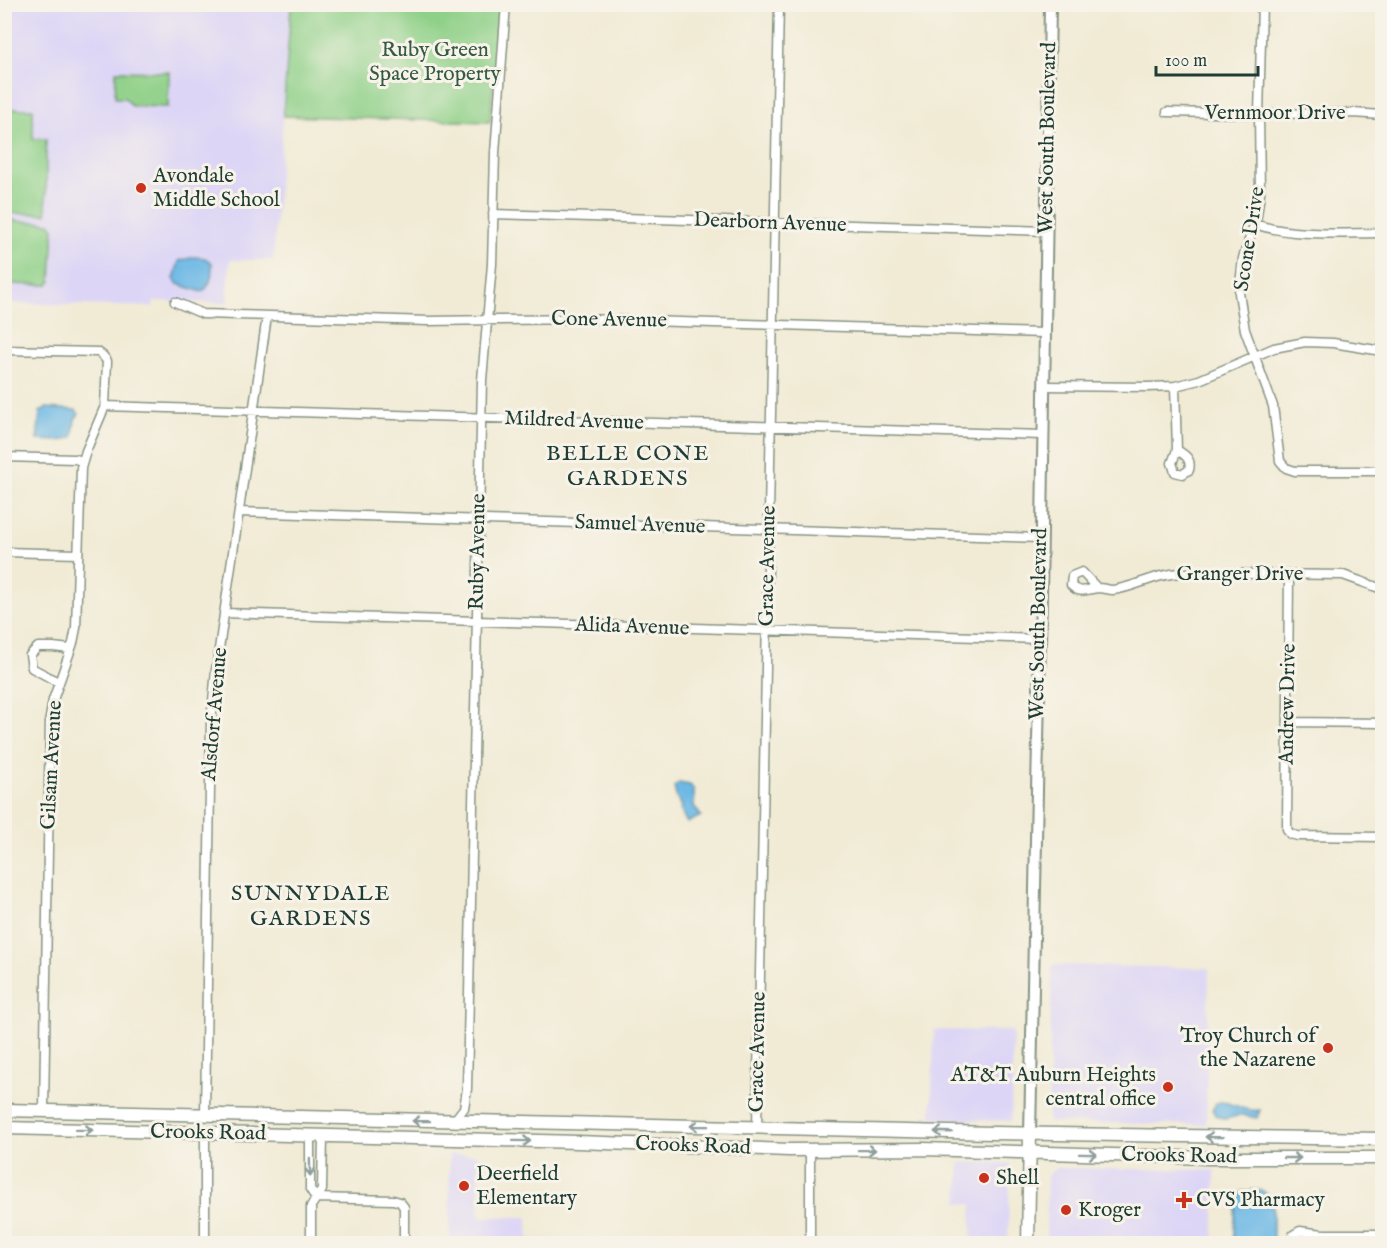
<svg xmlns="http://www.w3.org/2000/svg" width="1387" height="1248" viewBox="0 0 1387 1248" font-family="'IM FELL English',serif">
<rect width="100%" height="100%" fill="#f7f3e8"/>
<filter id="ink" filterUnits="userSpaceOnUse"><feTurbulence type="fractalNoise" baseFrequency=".0167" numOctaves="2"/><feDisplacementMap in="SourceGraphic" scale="12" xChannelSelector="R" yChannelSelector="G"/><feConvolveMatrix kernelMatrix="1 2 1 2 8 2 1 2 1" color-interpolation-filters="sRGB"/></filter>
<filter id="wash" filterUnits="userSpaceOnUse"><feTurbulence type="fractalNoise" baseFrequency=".008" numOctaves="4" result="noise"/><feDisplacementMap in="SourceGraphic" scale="24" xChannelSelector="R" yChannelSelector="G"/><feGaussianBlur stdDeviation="1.35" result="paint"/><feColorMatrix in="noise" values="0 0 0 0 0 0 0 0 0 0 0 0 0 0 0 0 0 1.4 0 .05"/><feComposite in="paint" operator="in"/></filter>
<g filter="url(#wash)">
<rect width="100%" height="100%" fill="#f1ebd5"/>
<path fill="#ddd5f6" d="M5 5H291L273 260H230L227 303 154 301 153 307 5 303Z
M1052 965 1209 968 1206 1125 1048 1122Z
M934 1030 1013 1031 1011 1121 931 1119Z
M449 1154 478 1155 479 1217H528L529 1239 615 1240V1243H450Z
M960 1162 1010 1163 1008 1243H971L972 1204 958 1203Z
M1056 1168 1215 1170 1214 1243H1046L1047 1176Z"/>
<path fill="#8fd088" stroke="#57865e" stroke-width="1.5" d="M291 5H500L490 122 283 116Z
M116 71 169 72 168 107 132 106 125 98H115Z
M5 109H33V139H46V214L5 213Z
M5 218 17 221 50 223 54 228 51 282 48 285 5 284Z"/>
<path fill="#6bb7e5" stroke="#457a8c" stroke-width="1.5" d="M194 257 205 258 212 263C212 275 212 284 202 292L178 284 174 279 179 261Z
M46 408 76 410 79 414 75 419 73 437 61 441 37 440 40 412Z
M679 783 690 785 694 790V806L701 816 687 823 680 809 682 806 676 796 674 787Z
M1219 1102C1234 1102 1246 1113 1260 1110L1257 1118 1241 1115 1225 1119 1216 1115 1213 1109 1216 1103Z
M1253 1190 1263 1191 1273 1199V1243H1233L1236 1203 1242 1192Z"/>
</g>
<g filter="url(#ink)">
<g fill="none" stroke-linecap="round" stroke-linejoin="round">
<g stroke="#889484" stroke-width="11">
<path id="minor" d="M1262 4 1259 114 1260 193 1257 216 1243 258 1239 293 1245 330 1273 406 1280 461 1286 468 1295 471H1382
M1167 112 1259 114 1353 113 1382 115
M493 214 1047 231
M1254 224C1295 237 1340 233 1382 233
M175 302 203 314 428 321 582 319 1045 333
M4 350 98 352 103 356 107 361 105 406 86 451 81 468 76 628 73 643 53 700 50 718 44 1111
M1044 386 1148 387 1175 386 1199 380 1274 348 1305 342 1333 343 1382 351
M1175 386 1177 450 1172 463 1175 472 1183 474 1189 470C1192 459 1185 455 1177 450
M105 406 1043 435
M4 457 75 459 83 461
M239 512 1041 538
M4 552 78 554
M1289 574 1287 829 1290 834 1298 836 1382 837
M1097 588 1082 572 1072 576 1071 585C1080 595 1087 589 1098 588 1103 588 1108 590 1113 590 1137 587 1156 573 1183 573L1343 575 1382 589
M224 613 1039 639
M58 682 32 668 30 655 38 647H53L70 649
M1288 722 1382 723
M205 1115 211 722 216 670 267 316
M454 1121 464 1108 467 1089 482 380 492 264 495 153 506 4
M757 1127 779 4
M205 1133V1244
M310 1135V1189L316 1198
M316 1198 393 1200 400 1202 404 1207V1244
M311 1244V1206L322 1190 323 1136
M810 1244V1150
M1293 1244V1235L1300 1231 1323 1234H1382
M1310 1244 1323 1234"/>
</g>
<g stroke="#889484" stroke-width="14">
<path id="tertiary" d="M1030 1134 1041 594 1050 4"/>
</g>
<g stroke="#889484" stroke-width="15">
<path id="secondary" d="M4 1110 993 1133 1382 1139
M4 1128 578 1142 789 1150 924 1149 1208 1158H1382
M1028 1244 1030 1134"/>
</g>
<use href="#minor" stroke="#fff" stroke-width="8"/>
<use href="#tertiary" stroke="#fff" stroke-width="10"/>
<use href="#secondary" stroke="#fff" stroke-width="12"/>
</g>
<defs><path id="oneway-shaft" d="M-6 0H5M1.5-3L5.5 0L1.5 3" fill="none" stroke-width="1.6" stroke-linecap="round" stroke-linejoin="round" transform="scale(1.5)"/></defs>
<g stroke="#8f9e9a">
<use href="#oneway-shaft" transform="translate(421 1121) rotate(-179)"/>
<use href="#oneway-shaft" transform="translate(699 1126) rotate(-179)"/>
<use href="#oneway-shaft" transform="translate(84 1130) rotate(1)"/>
<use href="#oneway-shaft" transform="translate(943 1132) rotate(-178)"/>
<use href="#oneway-shaft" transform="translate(1214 1137) rotate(-179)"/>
<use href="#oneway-shaft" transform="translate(522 1141) rotate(1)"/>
<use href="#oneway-shaft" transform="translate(867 1150) rotate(-1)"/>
<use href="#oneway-shaft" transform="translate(1088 1154) rotate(1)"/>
<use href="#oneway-shaft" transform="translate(1292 1158)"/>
<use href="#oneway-shaft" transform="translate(310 1167) rotate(89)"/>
</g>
</g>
<g fill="#c8321e" stroke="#f7f3e8" stroke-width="2">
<circle cx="141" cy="188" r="6"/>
<circle cx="1328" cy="1048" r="6"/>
<circle cx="1168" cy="1087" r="6"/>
<circle cx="984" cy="1178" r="6"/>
<circle cx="464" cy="1186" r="6"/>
<path d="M1181 1191h6v6h6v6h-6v6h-6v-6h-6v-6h6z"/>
<circle cx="1066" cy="1210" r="6"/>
</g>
<g text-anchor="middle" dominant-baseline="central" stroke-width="6" stroke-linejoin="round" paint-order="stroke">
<g font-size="21" fill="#355a45" stroke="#f7f3e8">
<text x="435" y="50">Ruby Green<tspan x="435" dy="24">Space Property</tspan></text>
</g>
<g font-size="21" fill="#1f3d34" stroke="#f7f3e8">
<text x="1275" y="113">Vernmoor Drive</text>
<text transform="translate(1048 138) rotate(-89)">West South Boulevard</text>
<text transform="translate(770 223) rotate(2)">Dearborn Avenue</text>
<text transform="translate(1250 239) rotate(-81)">Scone Drive</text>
<text transform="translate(609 320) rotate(1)">Cone Avenue</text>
<text transform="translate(574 421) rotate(2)">Mildred Avenue</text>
<text transform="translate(640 525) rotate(2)">Samuel Avenue</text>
<text transform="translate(478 552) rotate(-89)">Ruby Avenue</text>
<text transform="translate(768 566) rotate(-89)">Grace Avenue</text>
<text x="1240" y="574">Granger Drive</text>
<text transform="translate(1039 624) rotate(-89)">West South Boulevard</text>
<text transform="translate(632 627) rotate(2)">Alida Avenue</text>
<text transform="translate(1288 704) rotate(-89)">Andrew Drive</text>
<text transform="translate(215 714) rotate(-85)">Alsdorf Avenue</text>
<text transform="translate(52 765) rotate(-87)">Gilsam Avenue</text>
<text transform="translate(758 1052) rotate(-89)">Grace Avenue</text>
<text transform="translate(208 1133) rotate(1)">Crooks Road</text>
<text transform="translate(693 1146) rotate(2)">Crooks Road</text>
<text transform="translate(1179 1156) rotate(1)">Crooks Road</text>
</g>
<g font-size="21" fill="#1f3d34" stroke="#f7f3e8" text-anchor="start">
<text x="153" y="176">Avondale<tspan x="153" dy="24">Middle School</tspan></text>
<text x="1316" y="1036" text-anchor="end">Troy Church of<tspan x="1316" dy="24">the Nazarene</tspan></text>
<text x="1156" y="1075" text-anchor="end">AT&amp;T Auburn Heights<tspan x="1156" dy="24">central office</tspan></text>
<text x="476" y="1174">Deerfield<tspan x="476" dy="24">Elementary</tspan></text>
<text x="996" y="1178">Shell</text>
<text x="1196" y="1200">CVS Pharmacy</text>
<text x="1078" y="1210">Kroger</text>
</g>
<g font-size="22" letter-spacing="1.5" fill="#1f3d34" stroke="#f7f3e8">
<text x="628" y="454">BELLE CONE<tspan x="628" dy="25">GARDENS</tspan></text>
<text x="311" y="894">SUNNYDALE<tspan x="311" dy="25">GARDENS</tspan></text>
</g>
</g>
<rect width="1387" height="1248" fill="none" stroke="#f7f3e8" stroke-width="24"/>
<path d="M1156 66v9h102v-9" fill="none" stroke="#1f3d34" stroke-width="3"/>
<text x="1165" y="66" font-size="18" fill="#1f3d34" stroke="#f7f3e8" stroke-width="4.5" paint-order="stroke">100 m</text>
</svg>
